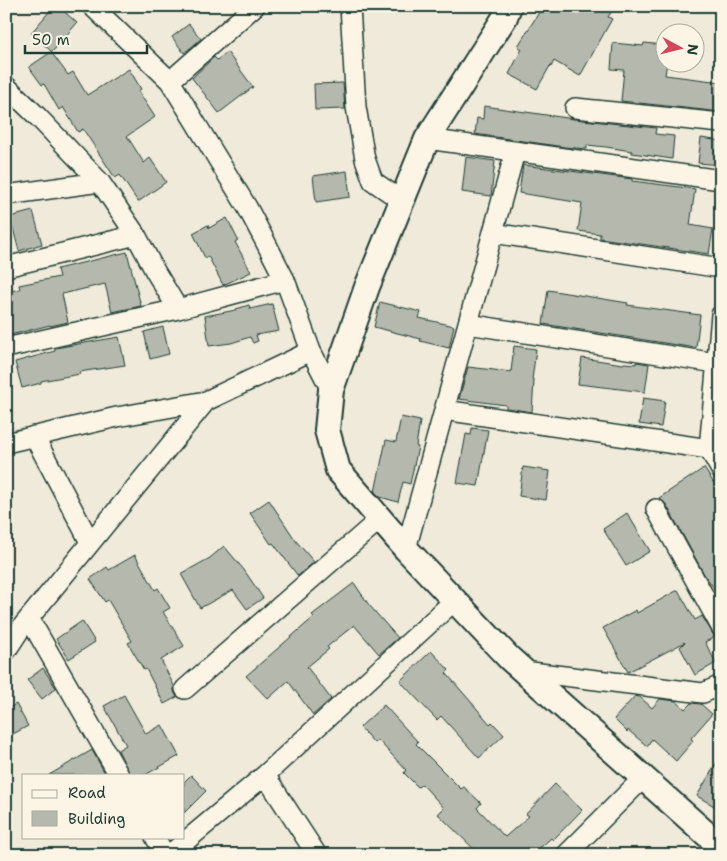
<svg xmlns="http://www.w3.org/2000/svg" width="727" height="861" viewBox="0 0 727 861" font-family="'Shantell Sans',sans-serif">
<rect width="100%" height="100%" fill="#efeada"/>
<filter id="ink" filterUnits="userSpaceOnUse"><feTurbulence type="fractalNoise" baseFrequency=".02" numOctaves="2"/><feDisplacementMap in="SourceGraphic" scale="10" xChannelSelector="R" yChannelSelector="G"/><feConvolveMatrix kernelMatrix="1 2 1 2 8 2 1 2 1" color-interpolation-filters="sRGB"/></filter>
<g filter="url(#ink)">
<path fill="#b5b9ad" stroke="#1f3d34" d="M54 6H58L77 23 52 52 31 33Z
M543 6H615L608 17 612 19 580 76 554 61 551 67 550 66 537 89 509 74 522 49 518 46Z
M189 24 201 39 184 53 172 37Z
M613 43 643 46 644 43 664 45V62H667L665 75 721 82V112L621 101 624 70 611 69Z
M51 52 68 75 73 72 87 95 129 69 141 89 138 91 155 117 127 136 144 163 150 158 166 182 138 202 120 175 115 178 83 129 78 132 63 107 59 110 44 84 42 85 29 67Z
M227 52 253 87 219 113 192 78 214 57 217 60Z
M343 83 345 109 315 110 314 84Z
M484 106 574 119 656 128 655 134 674 136 672 159 632 153V151L606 147 587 145V149L564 147 475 134 477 118 483 119Z
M701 138 721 141V165L698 163Z
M466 157 495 161 491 196 462 192Z
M523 165 632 179V181L695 189 690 225 713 229 709 254 600 238V234L578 231 582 203 519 193Z
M347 171 350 197 316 202 313 176Z
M33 211 42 244 19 251 10 217Z
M227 218 238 240 235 242 251 272 223 285 208 256 205 258 193 233 208 225 209 228Z
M127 252 141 306 112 312 105 284 62 294 68 322 50 326V325L6 336V292L20 289 19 285 59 277 57 269Z
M548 290 628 303 627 305 700 315 696 348 543 324Z
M380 302 421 312 419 318 454 326 449 348 420 341 421 339 374 327Z
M272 304 279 331 256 335 258 341 253 343 250 337 231 343 209 346 205 316 236 310V309L249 305 250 309Z
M163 327 169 354 150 359 144 332Z
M119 337 125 365 79 372 80 374 41 381V383L22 388 15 362 55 351V348Z
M514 346 536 349 532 380H534L532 412 506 408V405L459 399 468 367 511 372Z
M582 358 623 364 624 363 636 364V362L649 364 645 392 578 384Z
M643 398 665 401 661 427 639 424Z
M401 417 420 421 416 446 418 447 410 484 403 482 398 502 380 497 375 492 386 440 396 442Z
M472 428 488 430 478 486 457 483 466 434 471 435Z
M523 467 550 471 546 500 519 496Z
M704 468 721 494V598L704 574 666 504 659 498Z
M269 500 296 541 314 562 298 576 273 543 271 544 250 513Z
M627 513 650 551 626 566 603 529Z
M224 546 244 570 263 598 247 609 233 590 200 608 181 574 210 558Z
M135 555 155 590 158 588 170 608 163 612 184 646 161 660 174 686V692L177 697 164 704 146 669 144 670 128 643 132 641 108 600 105 602 90 579 107 567 109 570Z
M354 583 369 605 398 638 379 654 354 625 327 647 329 649 307 667 331 699 313 715 288 681 268 699 246 676 314 617 312 615Z
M678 590 695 620 702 616 715 637 705 642 716 663 695 675 680 647 685 642 628 672 603 628 636 610 637 613Z
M82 621 95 642 69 659 56 639Z
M431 651 449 670 446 673 490 724 492 722 504 735 479 758 441 716 437 720 400 681Z
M43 668 56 688 42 699 27 680Z
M124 695 146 734 162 725 179 756 145 775H130L118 750 126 745 104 706Z
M635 696 640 697 652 708 660 699 676 701 685 709 691 703 701 704 712 714 691 738 693 741 676 761 652 739 647 746 628 730 627 732 614 719Z
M16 704 28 726 11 735 6 726V709Z
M384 705 418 742 416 744 461 789 464 787 481 803 477 808 505 837 529 816 526 814 555 784 582 810 553 840 551 838 532 855H480L438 814 444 808 422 784 418 787 404 773 406 770 378 740 374 743 360 727Z
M92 750 106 775H49Z
M721 755V810L697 796Z
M191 775 206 791 184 813V782Z"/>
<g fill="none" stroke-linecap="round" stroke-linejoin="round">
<g stroke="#1f3d34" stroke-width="22">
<path id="minor" d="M92 6 170 81 247 207 266 243 285 280 311 351 331 390
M350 6 356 107 365 159 373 181 402 201
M170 81 255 6
M6 86 38 117 100 182 6 195
M575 108 721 123
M427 139 721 180
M100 182 136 235 155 271 178 309
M493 233 721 268
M6 267 136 235
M721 315 709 449 721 470
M468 324 716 363
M6 348 178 309 285 280
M444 410 709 449 721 441
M34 436 90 542
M6 443 117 417 206 401 311 351
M656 509 721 627
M406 549 515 152
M29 618 119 775
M6 651 21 628 206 401
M523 671 703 693 721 685
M185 689 379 520
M265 775 317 855
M155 837 165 855
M169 855 265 775 455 600
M566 855 644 777"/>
</g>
<g stroke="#1f3d34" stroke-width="28">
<path id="tertiary" d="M509 6 505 17 427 139 367 287 331 390 327 430 338 470 406 549 509 658 721 847"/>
</g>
<use href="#minor" stroke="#fcf5e5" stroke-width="19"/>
<use href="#tertiary" stroke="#fcf5e5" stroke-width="24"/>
</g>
</g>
<rect width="727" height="861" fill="none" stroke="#fcf5e5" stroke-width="25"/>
<rect x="12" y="12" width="702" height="836" fill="none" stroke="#1f3d34" stroke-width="2" filter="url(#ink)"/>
<rect x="22" y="774" width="162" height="65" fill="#fcf5e5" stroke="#a4ab9e"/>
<rect x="32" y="790" width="25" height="8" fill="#fcf5e5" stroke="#a4ab9e"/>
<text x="68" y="798" font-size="15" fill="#1f3d34">Road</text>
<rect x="32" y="811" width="25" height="15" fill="#b5b9ad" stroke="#a4ab9e"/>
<text x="68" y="824" font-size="15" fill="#1f3d34">Building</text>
<g transform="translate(680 48) rotate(97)"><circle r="24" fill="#fcf5e5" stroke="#a4ab9e"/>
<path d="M0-4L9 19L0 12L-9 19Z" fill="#d1495b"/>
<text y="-8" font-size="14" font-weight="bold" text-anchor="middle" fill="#1f3d34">N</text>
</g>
<path d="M25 45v8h122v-8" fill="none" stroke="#1f3d34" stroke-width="2.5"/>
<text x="32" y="45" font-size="15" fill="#1f3d34" stroke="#fcf5e5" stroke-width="4" paint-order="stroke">50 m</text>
</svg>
